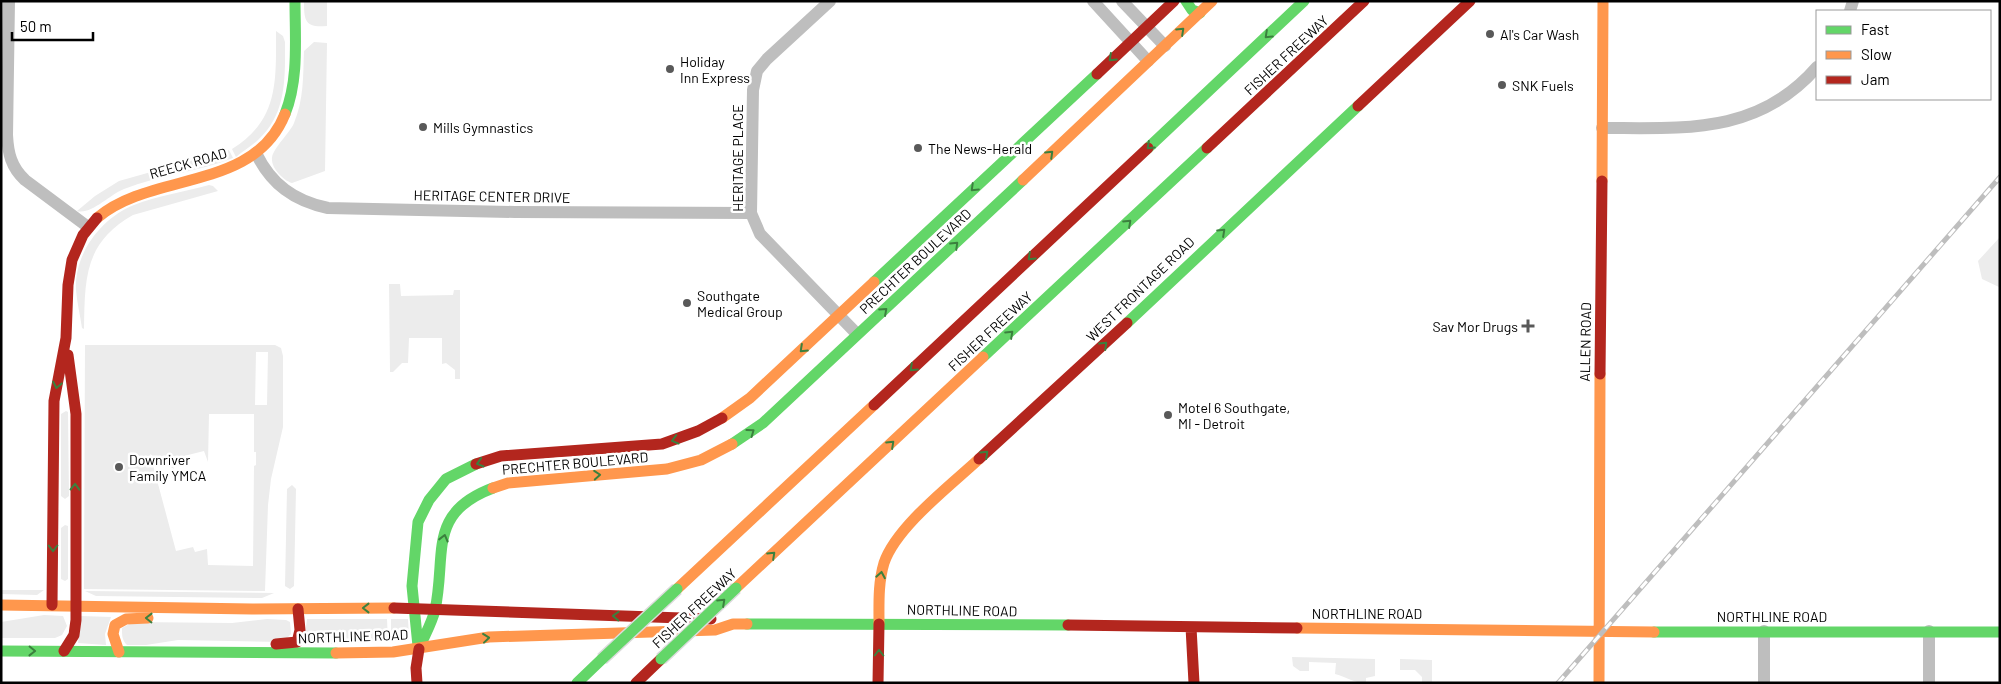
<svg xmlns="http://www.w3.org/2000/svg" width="2001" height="684" viewBox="0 0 2001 684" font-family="Barlow,sans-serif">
<rect width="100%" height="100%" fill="#fff"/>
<path fill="#ececec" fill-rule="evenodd" d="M304 1H327V26C305 28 304 21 304 1Z
M276 31 283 36 285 42C285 77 287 114 258 140 252 146 243 151 236 157L232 149C279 120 276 81 276 31Z
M314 42 327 43 325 171 292 183C283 180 271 168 272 158 273 148 290 133 294 123 304 99 303 76 304 51Z
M229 150 233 158C198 172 159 175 124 189 109 195 91 215 77 211L95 196 119 181Z
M209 185 213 186 218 191 133 215C84 243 85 278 84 329L82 328C80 315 77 302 76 290 74 254 101 218 134 205 157 196 184 192 209 185Z
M2000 237V287H1999L1982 279 1978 261Z
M389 284H400L401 296 453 295 454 290H460V379H455V370L446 363 442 364V338H409L408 363H402L393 372H390Z
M85 345H275L281 348 283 356V427L271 479 268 505 265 591 84 589ZM256 352H268L267 405H255ZM209 414H254V452H256V465L254 466 253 566 208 565 207 549 195 552 193 547 176 551 150 454 174 469 172 459 204 451 208 462Z
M66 411 68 412 69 496 65 499 61 496V414Z
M292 485 296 489 294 586 290 589 285 586 287 489Z
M65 525 68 526V579L65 581 61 579V528Z
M1 590H44L37 595 1 594Z
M85 591 274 593 262 598 96 596Z
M44 615 63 616 67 626 62 635 55 638H1V622Z
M81 616 111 617 105 634 106 645 78 643Z
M267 619 286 620 290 622 291 634 283 642 178 640 146 645H127C122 640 122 636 122 628L133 622 232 623Z
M307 619H387L388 641 308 645 304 643Z
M391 619H408L409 637 407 640 391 641Z
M1292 657 1375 659V676L1366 678V683C1354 683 1347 677 1335 674L1336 663 1309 662V671H1300L1293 666Z
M1400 659 1432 660V683H1422V677L1415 670H1400Z"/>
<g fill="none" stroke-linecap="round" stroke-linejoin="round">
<path stroke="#bebebe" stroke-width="12" d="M9 1 7 135C8 153 11 167 25 180L88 227
M830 1 767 59 757 71 753 90 751 213 760 234 857 334
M1093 1 1148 61
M1122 1 1165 46
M1850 11 1853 1
M1602 128C1684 128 1758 135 1817 67
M256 153C271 184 294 201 328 208L515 212 751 213
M1764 631V683
M1929 683V631"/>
<path stroke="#63d668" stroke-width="11" d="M1186 1 1192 10 1200 13
M285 114C299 79 295 39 295 1
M1148 148 1304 1
M874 282 1097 74
M1127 323 1358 106
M983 357 1207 148
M732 444 763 423 1023 180
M747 624 1068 625
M1654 632H2000
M418 646 412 586 418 522 429 500 446 479 476 464
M419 649C424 636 432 623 435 610 447 555 426 513 493 488
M1 651 336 653
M577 683 602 659"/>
<path stroke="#ff974d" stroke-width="11" d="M1023 180 1212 1
M1602 181 1603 1
M97 218C152 171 254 192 285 114
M722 418 750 398 874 282
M493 488 508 483 667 469 701 460 732 444
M736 588 983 357
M677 589 874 405
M1 605 252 609 394 608
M879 624C879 604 878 583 884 563 896 527 951 485 979 459
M1297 628 1654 632
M119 652 113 634 115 625 126 619 148 618
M336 653 393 652 489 637 715 630 733 624H747
M1599 683 1600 374"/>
<path stroke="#b3261e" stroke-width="11" d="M1097 74 1174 1
M1358 106 1470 1
M1207 148 1364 1
M1600 374 1602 181
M874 405 1148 148
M979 459 1127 323
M476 464 501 456 662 444 698 431 722 418
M52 605 54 401 66 338 68 285 72 260 83 235 97 218
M394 608 711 619
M1068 625 1297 628
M1191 627 1194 683
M276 644 297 642 300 630 298 609
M64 651 74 635 76 620V414L68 355
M417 683 416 668 419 649
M636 683 661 659
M878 683 879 624"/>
<g stroke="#bebebe" stroke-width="5">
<path id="rail" d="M1558 683 2000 177"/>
</g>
<use href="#rail" stroke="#fff" stroke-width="3" stroke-dasharray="9" stroke-linecap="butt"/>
<g stroke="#dbdbdb" stroke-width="14" stroke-linecap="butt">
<path id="fast-bridge" d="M602 659 677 589
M661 659 736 588"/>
</g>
<use href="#fast-bridge" stroke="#63d668" stroke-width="11"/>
</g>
<defs><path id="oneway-chevron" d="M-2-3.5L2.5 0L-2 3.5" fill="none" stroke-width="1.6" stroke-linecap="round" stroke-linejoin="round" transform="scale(1.25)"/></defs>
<g stroke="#3b803e">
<use href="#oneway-chevron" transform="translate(1181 31) rotate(-43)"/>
<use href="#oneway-chevron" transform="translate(1268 35) rotate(137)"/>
<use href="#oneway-chevron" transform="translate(1112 58) rotate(137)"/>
<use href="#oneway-chevron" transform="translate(1150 146) rotate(137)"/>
<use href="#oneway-chevron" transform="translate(1050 154) rotate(-44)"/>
<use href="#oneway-chevron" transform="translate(974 188) rotate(136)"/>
<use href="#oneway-chevron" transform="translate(1128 223) rotate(-43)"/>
<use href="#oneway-chevron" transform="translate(1222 232) rotate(-43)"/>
<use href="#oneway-chevron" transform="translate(955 245) rotate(-44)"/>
<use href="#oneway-chevron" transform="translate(1031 257) rotate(137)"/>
<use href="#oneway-chevron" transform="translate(884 311) rotate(-42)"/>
<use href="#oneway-chevron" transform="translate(1010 334) rotate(-43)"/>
<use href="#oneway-chevron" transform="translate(1104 345) rotate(-44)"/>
<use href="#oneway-chevron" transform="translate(803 349) rotate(137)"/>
<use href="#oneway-chevron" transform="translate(913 368) rotate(137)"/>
<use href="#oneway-chevron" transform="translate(57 385) rotate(101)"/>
<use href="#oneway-chevron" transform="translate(751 432) rotate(-36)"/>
<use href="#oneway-chevron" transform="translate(675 440) rotate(165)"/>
<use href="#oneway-chevron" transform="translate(891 444) rotate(-43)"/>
<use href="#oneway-chevron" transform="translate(985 454) rotate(-43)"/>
<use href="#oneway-chevron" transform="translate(480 463) rotate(163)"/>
<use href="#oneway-chevron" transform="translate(597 475) rotate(-4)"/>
<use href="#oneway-chevron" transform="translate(75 487) rotate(-89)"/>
<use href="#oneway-chevron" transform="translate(444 538) rotate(-76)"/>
<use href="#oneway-chevron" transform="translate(53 548) rotate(90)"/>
<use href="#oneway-chevron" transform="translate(772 555) rotate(-43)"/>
<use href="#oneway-chevron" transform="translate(881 575) rotate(-80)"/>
<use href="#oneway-chevron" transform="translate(722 602) rotate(-43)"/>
<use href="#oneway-chevron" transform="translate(366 608) rotate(180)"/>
<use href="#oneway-chevron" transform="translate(616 616) rotate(-178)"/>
<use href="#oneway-chevron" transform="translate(149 618) rotate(-179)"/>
<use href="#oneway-chevron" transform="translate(486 638) rotate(-6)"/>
<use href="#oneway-chevron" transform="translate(32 651) rotate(1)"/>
<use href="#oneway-chevron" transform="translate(879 653) rotate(-90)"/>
</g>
<g fill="#595959" stroke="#fff" stroke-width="2">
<circle cx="1490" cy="34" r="5"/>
<circle cx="670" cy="69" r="5"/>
<circle cx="1502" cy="85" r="5"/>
<circle cx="423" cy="127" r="5"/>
<circle cx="918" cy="148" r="5"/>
<circle cx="687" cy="303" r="5"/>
<path d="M1525.5 318.5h5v5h5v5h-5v5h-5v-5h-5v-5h5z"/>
<circle cx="1168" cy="415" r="5"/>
<circle cx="119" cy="467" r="5"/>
</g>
<g text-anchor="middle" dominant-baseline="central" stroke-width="5" stroke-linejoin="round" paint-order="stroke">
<g font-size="14" fill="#000" stroke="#fff" text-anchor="start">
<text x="1500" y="34">Al's Car Wash</text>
<text x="680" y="61">Holiday<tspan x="680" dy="16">Inn Express</tspan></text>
<text x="1512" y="85">SNK Fuels</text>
<text x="433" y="127">Mills Gymnastics</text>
<text x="928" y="148">The News-Herald</text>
<text x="697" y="295">Southgate<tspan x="697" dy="16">Medical Group</tspan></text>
<text x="1518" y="326" text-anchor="end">Sav Mor Drugs</text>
<text x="1178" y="407">Motel 6 Southgate,<tspan x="1178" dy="16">MI - Detroit</tspan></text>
<text x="129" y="459">Downriver<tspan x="129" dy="16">Family YMCA</tspan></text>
</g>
<g font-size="14" fill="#000" stroke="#fff">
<text transform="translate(1286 55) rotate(-43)">FISHER FREEWAY</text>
<text transform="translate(737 158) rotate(-90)">HERITAGE PLACE</text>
<text transform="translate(188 163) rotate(-16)">REECK ROAD</text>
<text transform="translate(492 196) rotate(1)">HERITAGE CENTER DRIVE</text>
<text transform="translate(915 261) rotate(-43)">PRECHTER BOULEVARD</text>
<text transform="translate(1140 289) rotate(-44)">WEST FRONTAGE ROAD</text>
<text transform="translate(990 331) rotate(-43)">FISHER FREEWAY</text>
<text transform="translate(1585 342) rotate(-89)">ALLEN ROAD</text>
<text transform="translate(575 463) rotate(-5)">PRECHTER BOULEVARD</text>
<text transform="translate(694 608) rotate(-43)">FISHER FREEWAY</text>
<text transform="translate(962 610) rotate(1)">NORTHLINE ROAD</text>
<text x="1367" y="613">NORTHLINE ROAD</text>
<text x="1772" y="616">NORTHLINE ROAD</text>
<text transform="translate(353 636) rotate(-2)">NORTHLINE ROAD</text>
</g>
</g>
<rect width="2001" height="684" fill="none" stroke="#000000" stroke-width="5"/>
<rect x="1816" y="10" width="175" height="90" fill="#ffffff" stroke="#999999"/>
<rect x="1826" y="26" width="25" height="8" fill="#63d668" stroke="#999999"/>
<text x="1861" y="35" font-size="15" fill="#000000">Fast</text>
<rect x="1826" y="51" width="25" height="8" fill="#ff974d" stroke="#999999"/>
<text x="1861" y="60" font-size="15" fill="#000000">Slow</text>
<rect x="1826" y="76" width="25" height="8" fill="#b3261e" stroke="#999999"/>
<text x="1861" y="85" font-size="15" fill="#000000">Jam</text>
<path d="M12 32v8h81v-8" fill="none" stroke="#000000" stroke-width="2.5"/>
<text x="20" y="32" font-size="15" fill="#000000" stroke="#ffffff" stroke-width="4" paint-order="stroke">50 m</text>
</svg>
